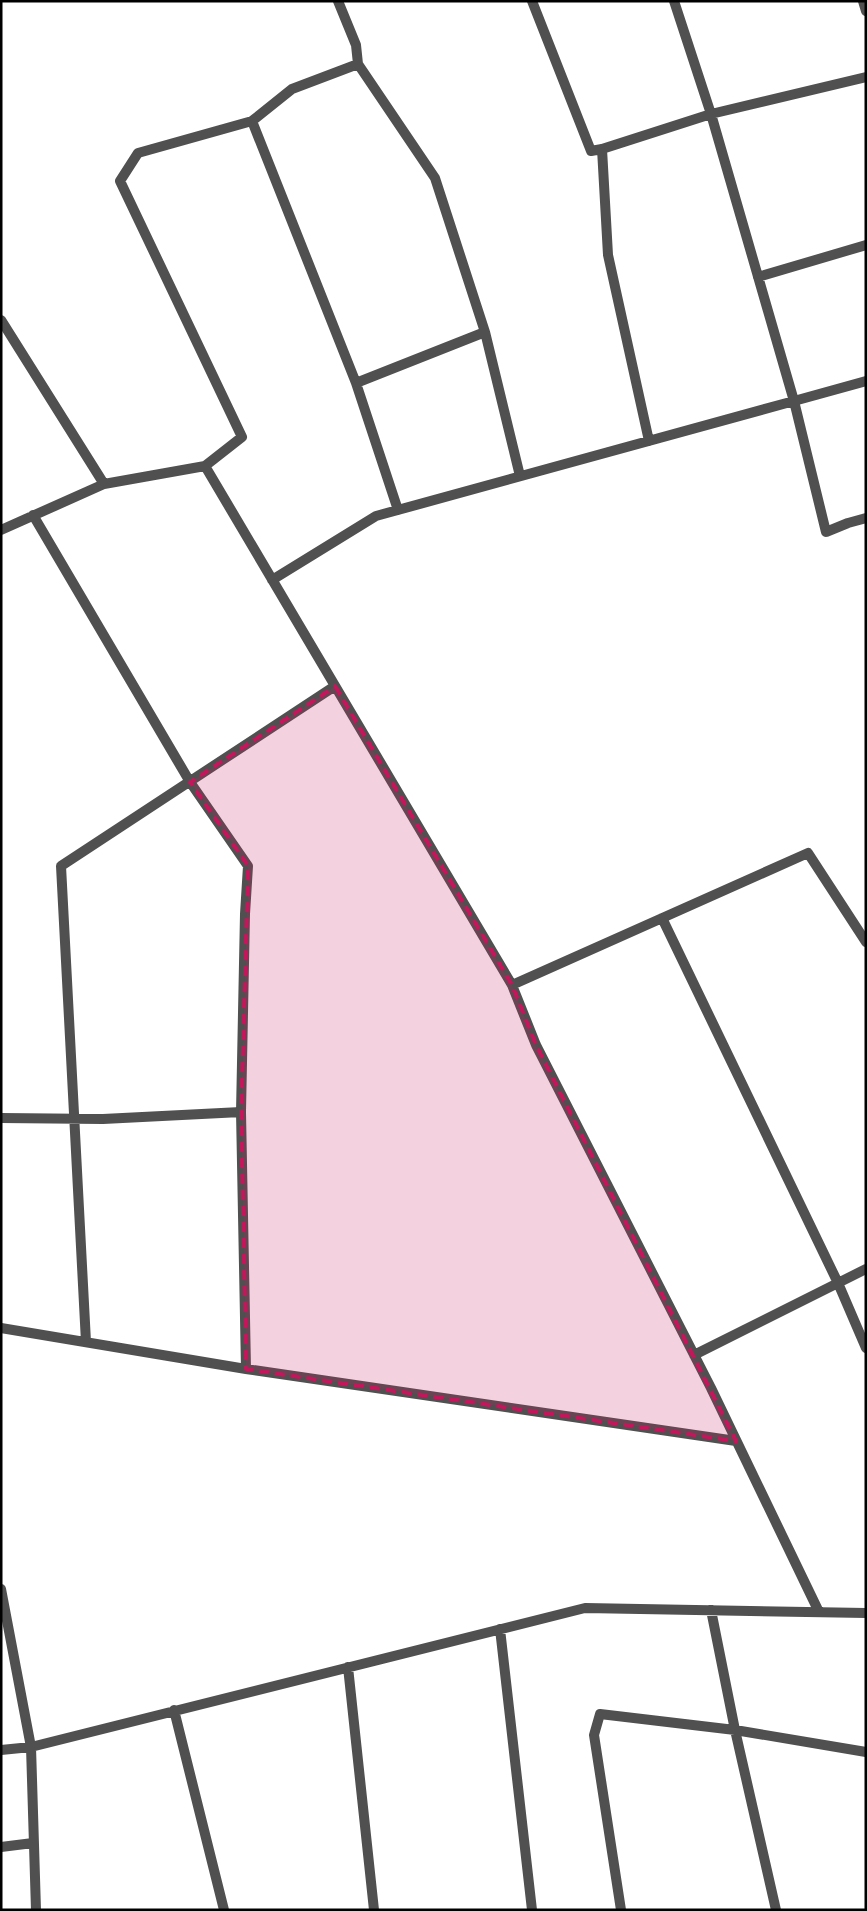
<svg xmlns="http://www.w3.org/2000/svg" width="867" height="1911" viewBox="0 0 867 1911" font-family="'Work Sans',sans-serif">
<rect width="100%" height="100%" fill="#fff"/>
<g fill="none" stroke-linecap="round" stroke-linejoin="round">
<path stroke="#505050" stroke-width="10" d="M338 1 356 45 358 64 435 178 485 332 520 476
M532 1 591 151 602 149 711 114 794 401 866 381
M674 1 711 114 866 77
M863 1 866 11
M252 121 356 383 398 510
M602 149 608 255 649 441
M758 277 866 245
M1 320 104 484 205 466 512 985 536 1045 711 1388 819 1612
M356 383 485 332
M205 466 242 437 120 181 138 153 252 121 292 89 358 64
M33 515 190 782 248 866 245 914 241 1112
M1 530 104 484
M272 580 376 516 794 401 826 532 848 523 866 518
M662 918 838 1283 866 1348
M512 985 808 853 866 942
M1 1118 103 1119 241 1112 246 1369
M1 1328 246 1369 736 1441
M86 1342 61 866 335 686
M694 1355 866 1269
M1 1589 31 1747 36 1910
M711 1610 735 1730 776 1910
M500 1629 532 1910
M348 1667 374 1910
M174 1710 224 1910
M1 1750 31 1747 585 1608 866 1613
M1 1847 33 1843
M621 1910 594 1735 600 1714 735 1730 866 1752"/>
</g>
<path fill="#c2185b" fill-opacity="0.2" stroke="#c2185b" stroke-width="4" stroke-dasharray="10 6" stroke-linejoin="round" d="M335 686 512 985 536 1045 736 1441 246 1369 241 1112 248 866 190 782Z"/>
<rect width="867" height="1911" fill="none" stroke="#000000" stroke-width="5"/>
</svg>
